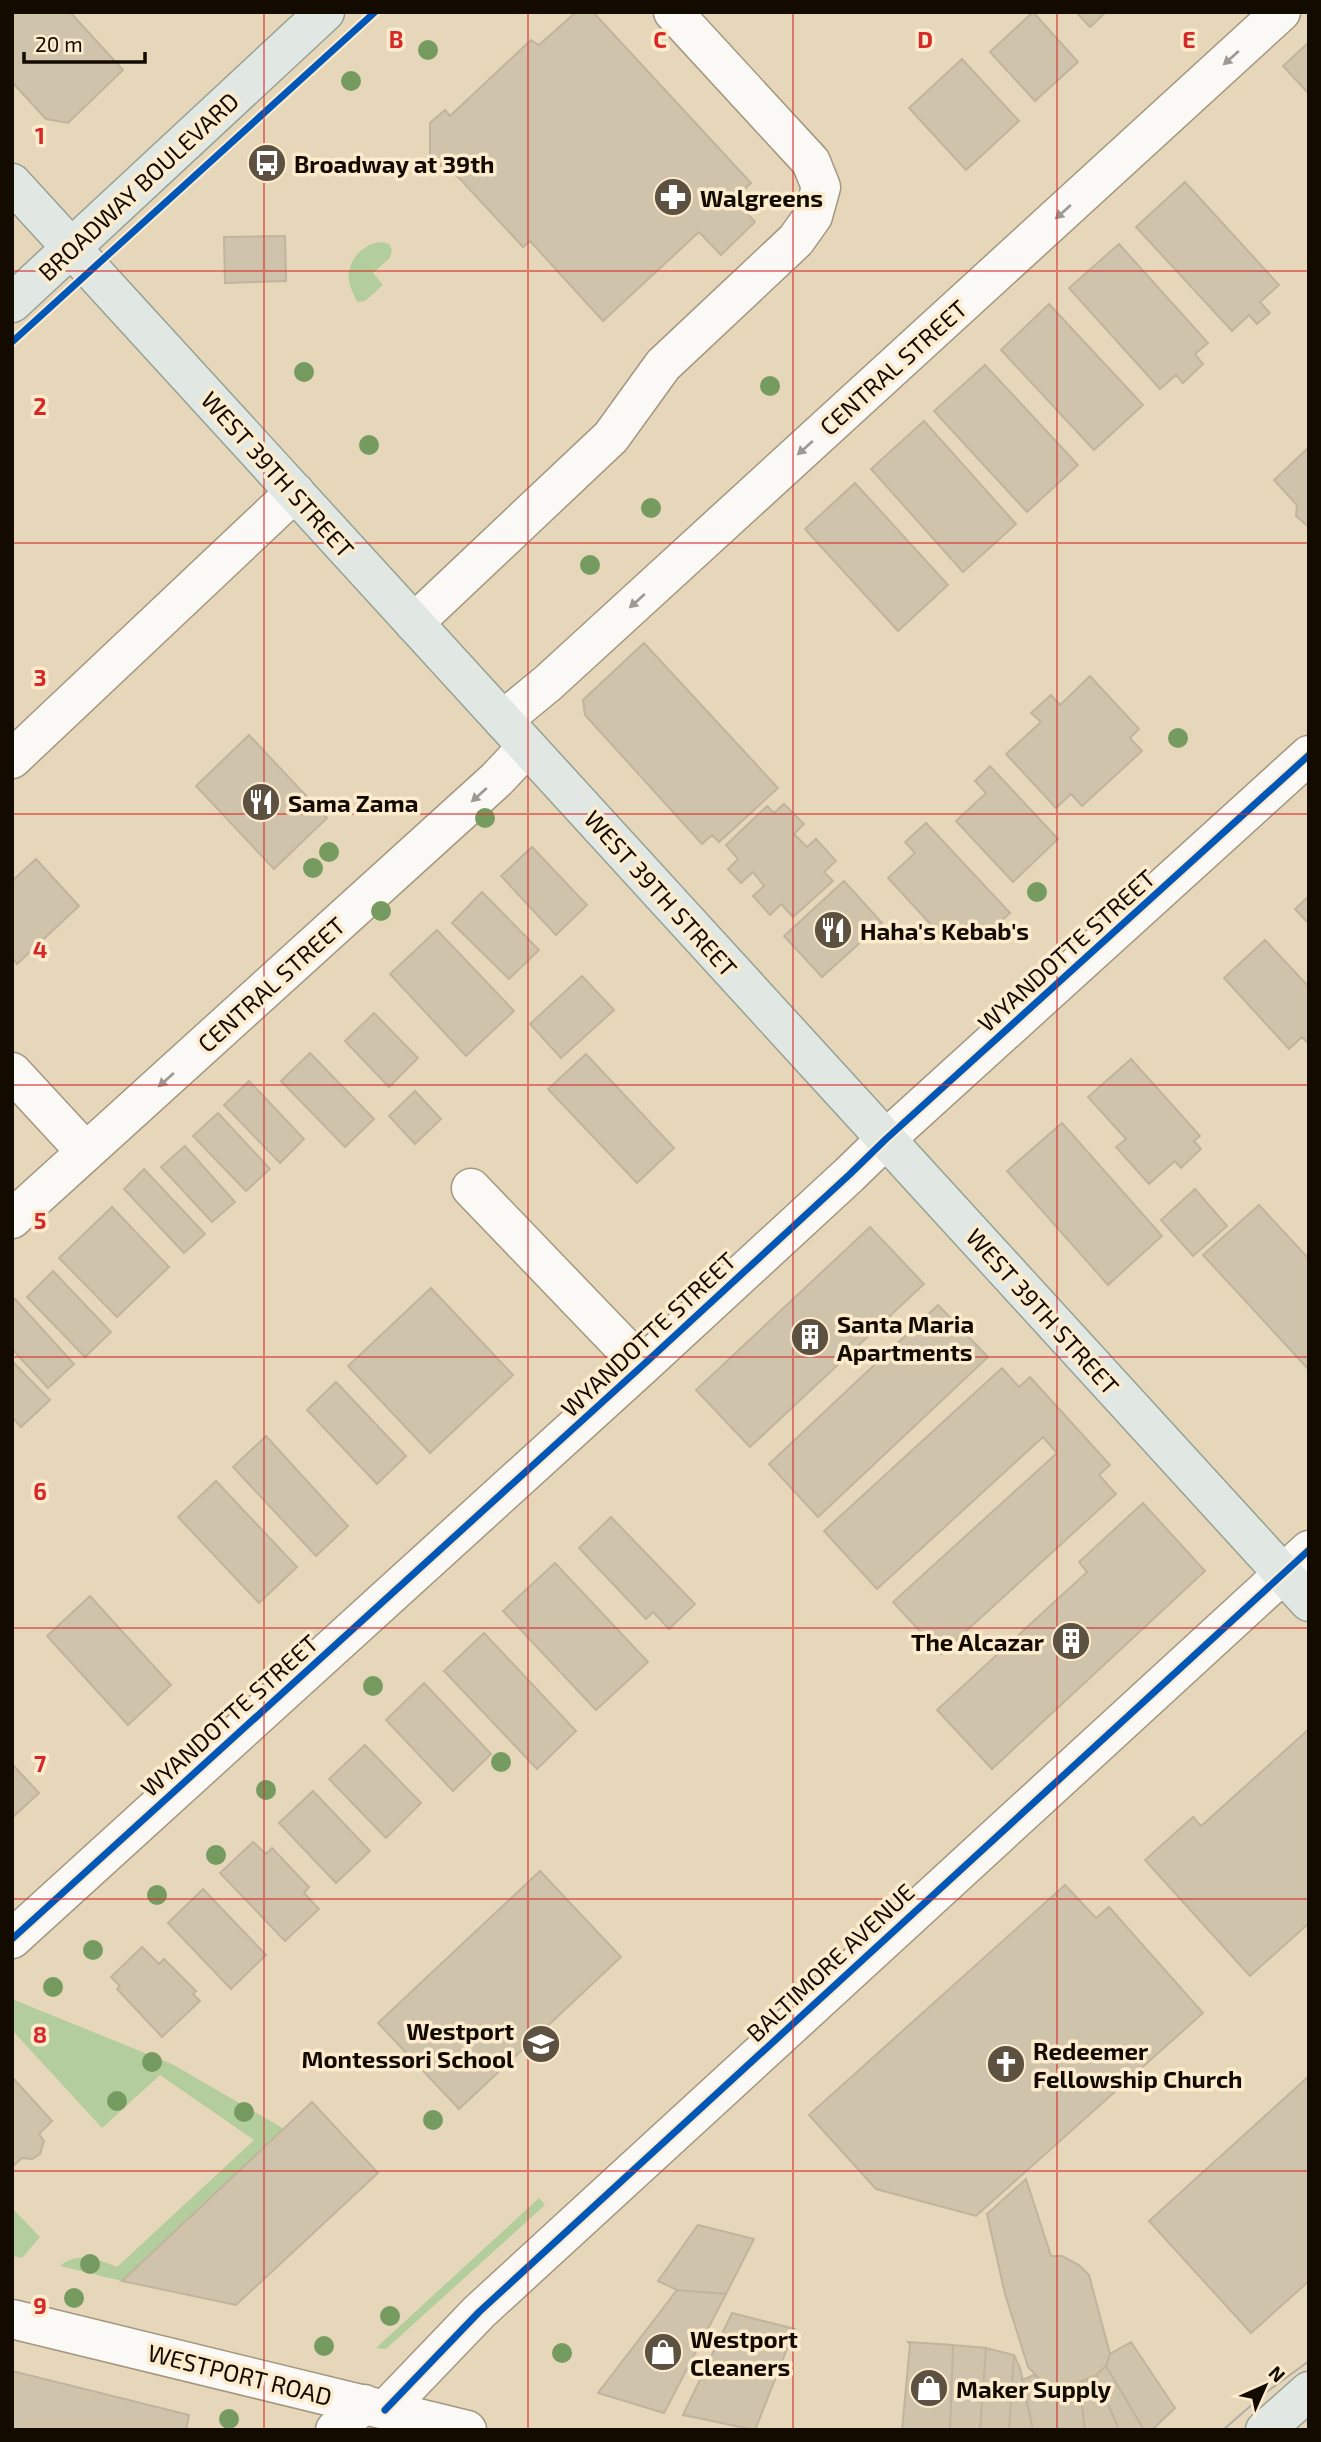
<svg xmlns="http://www.w3.org/2000/svg" width="1321" height="2442" viewBox="0 0 1321 2442" font-family="'Exo 2',sans-serif">
<rect width="100%" height="100%" fill="#e7d7ba"/>
<path fill="#b3ce9c" d="M382 242 389 244 392 250 390 258 373 273 383 285 365 301 357 302C354 295 350 288 349 281 346 261 363 243 382 242Z
M12 1999 172 2064 284 2129 122 2281 60 2266C79 2251 97 2259 117 2267L254 2140 160 2075 102 2128 12 2030Z
M539 2198 545 2205 386 2349 376 2348Z
M13 2209 40 2237 22 2258 12 2256Z"/>
<path fill="#cfc3ac" stroke="#c1b49d" stroke-width="2" d="M12 12H70L123 70 68 123 46 119 12 82Z
M576 12H593L751 183 734 199 755 222 721 255 699 232 603 321 530 241 523 247 448 166 444 169 430 155V123L445 110 450 116 531 40 539 45Z
M1033 12 1078 62 1035 101 990 52Z
M1076 12H1106L1090 27Z
M1309 42V94L1283 66Z
M962 59 1019 121 966 170 909 108Z
M1185 182 1279 285 1260 302 1270 313 1257 324 1249 315 1232 331 1136 227Z
M285 236 286 281 225 283 224 237Z
M1119 244 1208 343 1195 354 1203 364 1183 383 1176 375 1160 389 1069 288Z
M1049 304 1143 405 1094 450 1001 350Z
M985 365 1078 465 1027 512 934 411Z
M924 421 1016 524 963 572 871 469Z
M1309 447V527L1296 516 1297 505 1274 480Z
M855 483 948 585 898 631 805 529Z
M644 643 778 788 719 842 712 835 702 844 585 715 583 700Z
M1090 676 1139 729 1130 738 1142 751 1082 806 1071 794 1056 808 1006 754 1041 722 1031 713 1051 695 1060 705Z
M249 735 327 818 274 869 196 786Z
M990 766 1058 839 1013 882 956 821 986 793 975 781Z
M784 804 804 824 794 834 807 847 816 839 836 861 824 872 833 881 793 917 781 904 770 915 753 896 764 886 753 872 741 883 728 869 738 859 726 845 767 806 774 813Z
M926 823 1010 913 982 939 968 923 947 942 888 878 915 853 905 842Z
M532 847 587 905 556 935 501 876Z
M36 859 79 906 17 964 12 958V881Z
M844 881 882 923 822 977 784 936Z
M482 892 539 950 509 979 452 923Z
M1309 896V924L1295 909Z
M437 930 514 1011 466 1056 390 974Z
M1265 940 1309 987V1044L1302 1037 1289 1049 1224 978Z
M582 976 614 1010 561 1058 530 1024Z
M374 1013 418 1058 389 1087 345 1041Z
M310 1053 374 1119 345 1147 281 1081Z
M586 1054 674 1148 637 1183 548 1089Z
M1131 1059 1200 1136 1194 1141 1201 1149 1181 1168 1175 1161 1149 1184 1116 1147 1126 1139 1088 1097Z
M249 1081 304 1139 280 1163 224 1105Z
M415 1091 441 1119 415 1144 389 1116Z
M218 1113 270 1169 246 1191 193 1136Z
M1062 1123 1162 1236 1108 1285 1007 1171Z
M185 1146 235 1202 212 1222 161 1167Z
M144 1169 205 1234 184 1253 124 1189Z
M1195 1189 1227 1226 1193 1256 1161 1220Z
M1259 1205 1309 1259V1370L1203 1255Z
M112 1207 169 1267 117 1317 59 1258Z
M870 1227 924 1284 750 1447 696 1390Z
M870 1227 924 1284 750 1447 696 1390Z
M53 1271 111 1332 85 1357 27 1297Z
M431 1288 513 1375 430 1453 348 1366Z
M15 1299 74 1364 48 1388 12 1349V1302Z
M938 1305 988 1357 818 1517 769 1464Z
M938 1305 988 1357 818 1517 769 1464Z
M12 1361 50 1400 21 1427 12 1417Z
M1002 1368 1019 1387 1030 1377 1110 1465 1099 1475 1116 1494 941 1654 893 1602 1057 1453 1043 1437 877 1589 824 1531Z
M336 1382 406 1456 377 1484 307 1410Z
M266 1436 348 1526 316 1556 233 1467Z
M216 1481 297 1567 259 1603 178 1517Z
M1143 1503 1205 1571 992 1769 937 1710 1087 1572 1079 1562Z
M611 1517 695 1604 669 1629 653 1612 646 1619 579 1548Z
M555 1563 648 1662 596 1710 503 1611Z
M90 1596 171 1685 128 1725 47 1636Z
M484 1633 576 1731 537 1769 444 1671Z
M424 1683 491 1754 453 1791 386 1720Z
M1309 1729V1923L1250 1976 1145 1860 1193 1817 1201 1826Z
M365 1745 421 1803 386 1838 329 1779Z
M12 1764 39 1793 12 1818Z
M313 1791 370 1851 336 1883 279 1823Z
M253 1842 266 1854 272 1848 309 1887 304 1893 319 1909 285 1941 220 1873Z
M540 1871 621 1957 459 2109 378 2023Z
M1065 1885 1096 1918 1109 1907 1203 2013 976 2216 876 2189 809 2115Z
M203 1889 266 1955 231 1989 168 1923Z
M142 1947 159 1964 164 1959 196 1991 193 1994 200 2001 162 2037 117 1989 120 1986 111 1977Z
M1309 2076V2281L1251 2333 1149 2221Z
M12 2077 52 2121 39 2134 44 2141 40 2154 32 2159 22 2158 12 2167Z
M312 2102 378 2173 236 2305 122 2281Z
M1026 2179 1051 2256H1062L1079 2265 1089 2275 1110 2354 1106 2366 1096 2375 1064 2389 1046 2385 1028 2367 1005 2294 987 2214Z
M698 2225 754 2239 726 2294 677 2290 658 2281Z
M677 2290 726 2294 664 2413 598 2393Z
M732 2313 795 2329 755 2430 683 2415Z
M908 2342 953 2345 950 2430H902L910 2344Z
M1131 2342 1175 2408 1152 2430H1144L1106 2366 1110 2354Z
M953 2345 986 2348 980 2430H950Z
M986 2348 1014 2355 1009 2430H980Z
M1014 2355 1020 2368 1033 2430H1009Z
M1106 2366 1144 2430H1119L1096 2375Z
M12 2371 189 2415 186 2430H12Z
M1034 2375 1046 2385 1064 2389 1079 2384 1085 2430H1033L1022 2380Z
M1096 2375 1119 2430H1085L1079 2384Z"/>
<g fill="none" stroke-linecap="round" stroke-linejoin="round">
<g stroke="#a39780" stroke-width="41">
<path id="minor" d="M414 623 611 437 663 365 796 240 813 216 821 187 811 162 673 12
M503 720 548 683 1281 12
M12 759 295 492
M12 1072 86 1152
M471 1188 642 1366
M12 1219 497 779 527 747
M12 1939 642 1366 849 1175 886 1139 1309 755
M12 2319 467 2430
M385 2410 479 2312 1309 1550
M335 2430 364 2404"/>
</g>
<g stroke="#97a194" stroke-width="41">
<path id="major" d="M12 183 1309 1602
M12 303 325 12
M1265 2430 1309 2391"/>
</g>
<use href="#minor" stroke="#fbf9f5" stroke-width="38"/>
<use href="#major" stroke="#e1e8e4" stroke-width="38"/>
<path stroke="#b1ada7" stroke-width="2" d="M1223 2430 1264 2394 1309 2361"/>
<g stroke="#fcebcc" stroke-width="11">
<path id="cycleway" d="M12 342 375 12
M12 1939 642 1366 849 1175 886 1139 1309 755
M385 2410 479 2312 1309 1550"/>
</g>
<use href="#cycleway" stroke="#0057b8" stroke-width="7"/>
</g>
<g fill="#769b60">
<circle cx="428" cy="50" r="10"/>
<circle cx="351" cy="81" r="10"/>
<circle cx="304" cy="372" r="10"/>
<circle cx="770" cy="386" r="10"/>
<circle cx="369" cy="445" r="10"/>
<circle cx="651" cy="508" r="10"/>
<circle cx="590" cy="565" r="10"/>
<circle cx="1178" cy="738" r="10"/>
<circle cx="485" cy="818" r="10"/>
<circle cx="329" cy="852" r="10"/>
<circle cx="313" cy="868" r="10"/>
<circle cx="1037" cy="892" r="10"/>
<circle cx="381" cy="911" r="10"/>
<circle cx="373" cy="1686" r="10"/>
<circle cx="501" cy="1762" r="10"/>
<circle cx="266" cy="1790" r="10"/>
<circle cx="216" cy="1855" r="10"/>
<circle cx="157" cy="1895" r="10"/>
<circle cx="93" cy="1950" r="10"/>
<circle cx="53" cy="1987" r="10"/>
<circle cx="152" cy="2062" r="10"/>
<circle cx="117" cy="2101" r="10"/>
<circle cx="244" cy="2112" r="10"/>
<circle cx="433" cy="2120" r="10"/>
<circle cx="90" cy="2264" r="10"/>
<circle cx="74" cy="2298" r="10"/>
<circle cx="390" cy="2316" r="10"/>
<circle cx="324" cy="2346" r="10"/>
<circle cx="562" cy="2353" r="10"/>
<circle cx="229" cy="2419" r="10"/>
</g>
<defs><path id="oneway-solid" d="M-6-.8H1V-3.2L6.5 0L1 3.2V.8H-6Z" transform="scale(1.75)"/></defs>
<g fill="#9e9993">
<use href="#oneway-solid" transform="translate(1231 58) rotate(138)"/>
<use href="#oneway-solid" transform="translate(1063 212) rotate(138)"/>
<use href="#oneway-solid" transform="translate(805 448) rotate(138)"/>
<use href="#oneway-solid" transform="translate(637 601) rotate(138)"/>
<use href="#oneway-solid" transform="translate(479 795) rotate(138)"/>
<use href="#oneway-solid" transform="translate(166 1080) rotate(138)"/>
</g>
<path fill="none" stroke="#d62828" stroke-width="2" stroke-opacity="0.55" d="M264 12V2430M528 12V2430M793 12V2430M1057 12V2430M12 271H1309M12 543H1309M12 814H1309M12 1085H1309M12 1357H1309M12 1628H1309M12 1899H1309M12 2171H1309"/>
<defs>
<g id="bus-disc" transform="scale(2.0125)"><circle r="9.5" fill="#5d5241" stroke="#fcebcc"/><path d="M-5-6H5V4H4V6H2V4H-2V6H-4V4H-5ZM-3.5-4V0h7V-4ZM-3.5 1.2v1.5H-2V1.2ZM2 1.2v1.5H3.5V1.2Z" fill="#fff"/></g>
<g id="pharmacy-disc" transform="scale(2.0125)"><circle r="9.5" fill="#5d5241" stroke="#fcebcc"/><path d="M-2-6h4v4h4v4h-4v4h-4v-4h-4v-4h4Z" fill="#fff"/></g>
<g id="restaurant-disc" transform="scale(2.0125)"><circle r="9.5" fill="#5d5241" stroke="#fcebcc"/><path d="M-5-6h1v4h1v-4h1v4h1v-4h1v5L-1.5 .5V6h-2V.5L-5-1ZM5-6V6H3V1.5H1.5Q1.5-4 5-6Z" fill="#fff"/></g>
<g id="building-disc" transform="scale(2.0125)"><circle r="9.5" fill="#5d5241" stroke="#fcebcc"/><path d="M-4-6H4V6H1V3H-1V6H-4ZM-2.5-4.3h1.7v1.8h-1.7ZM.8-4.3h1.7v1.8H.8ZM-2.5-1h1.7V.8h-1.7ZM.8-1h1.7V.8H.8Z" fill="#fff"/></g>
<g id="school-disc" transform="scale(2.0125)"><circle r="9.5" fill="#5d5241" stroke="#fcebcc"/><path d="M0-5L7-2L0 1L-7-2ZM-4 1L0 2.5L4 1V4Q0 6-4 4Z" fill="#fff"/></g>
<g id="church-disc" transform="scale(2.0125)"><circle r="9.5" fill="#5d5241" stroke="#fcebcc"/><path d="M-1.2-6h2.4v3.5h3.3v2.4h-3.3V6h-2.4V-.1h-3.3v-2.4h3.3Z" fill="#fff"/></g>
<g id="shop-disc" transform="scale(2.0125)"><circle r="9.5" fill="#5d5241" stroke="#fcebcc"/><path d="M-5-2.5h2.3a2.7 3.5 0 0 1 5.4 0H5L5.5 6h-11ZM-1.5-2.5h3a1.5 2.3 0 0 0-3 0Z" fill="#fff"/></g>
</defs>
<g fill-rule="evenodd">
<use href="#bus-disc" x="267" y="163"/>
<use href="#pharmacy-disc" x="673" y="197"/>
<use href="#restaurant-disc" x="261" y="802"/>
<use href="#restaurant-disc" x="833" y="930"/>
<use href="#building-disc" x="810" y="1337"/>
<use href="#building-disc" x="1071" y="1641"/>
<use href="#school-disc" x="541" y="2044"/>
<use href="#church-disc" x="1006" y="2064"/>
<use href="#shop-disc" x="663" y="2352"/>
<use href="#shop-disc" x="929" y="2388"/>
</g>
<g text-anchor="middle" dominant-baseline="central" stroke-width="7" stroke-linejoin="round" paint-order="stroke">
<g font-size="24" font-weight="bold" fill="#130a00" stroke="#fcebcc" text-anchor="start">
<text x="294" y="163">Broadway at 39th</text>
<text x="700" y="197">Walgreens</text>
<text x="288" y="802">Sama Zama</text>
<text x="860" y="930">Haha's Kebab's</text>
<text x="837" y="1323">Santa Maria<tspan x="837" dy="28">Apartments</tspan></text>
<text x="1044" y="1641" text-anchor="end">The Alcazar</text>
<text x="514" y="2030" text-anchor="end">Westport<tspan x="514" dy="28">Montessori School</tspan></text>
<text x="1033" y="2050">Redeemer<tspan x="1033" dy="28">Fellowship Church</tspan></text>
<text x="690" y="2338">Westport<tspan x="690" dy="28">Cleaners</tspan></text>
<text x="956" y="2388">Maker Supply</text>
</g>
<g font-size="24" fill="#130a00" stroke="#fcebcc">
<text transform="translate(138 186) rotate(-43)">BROADWAY BOULEVARD</text>
<text transform="translate(893 367) rotate(-42)">CENTRAL STREET</text>
<text transform="translate(278 474) rotate(48)">WEST 39TH STREET</text>
<text transform="translate(661 893) rotate(48)">WEST 39TH STREET</text>
<text transform="translate(1066 950) rotate(-42)">WYANDOTTE STREET</text>
<text transform="translate(271 984) rotate(-42)">CENTRAL STREET</text>
<text transform="translate(1043 1311) rotate(48)">WEST 39TH STREET</text>
<text transform="translate(648 1334) rotate(-43)">WYANDOTTE STREET</text>
<text transform="translate(229 1715) rotate(-42)">WYANDOTTE STREET</text>
<text transform="translate(830 1962) rotate(-43)">BALTIMORE AVENUE</text>
<text transform="translate(240 2374) rotate(14)">WESTPORT ROAD</text>
</g>
</g>
<g font-size="23" text-anchor="middle" font-weight="bold" fill="#d62828" stroke="#fcebcc" stroke-width="7" stroke-linejoin="round" paint-order="stroke">
<text x="396" y="48">B</text>
<text x="660" y="48">C</text>
<text x="925" y="48">D</text>
<text x="1189" y="48">E</text>
<text x="40" y="144">1</text>
<text x="40" y="415">2</text>
<text x="40" y="686">3</text>
<text x="40" y="958">4</text>
<text x="40" y="1229">5</text>
<text x="40" y="1500">6</text>
<text x="40" y="1772">7</text>
<text x="40" y="2043">8</text>
<text x="40" y="2314">9</text>
</g>
<rect width="1321" height="2442" fill="none" stroke="#130a00" stroke-width="28"/>
<g transform="translate(1265 2386) rotate(45)" stroke="#fcebcc" stroke-width="5" paint-order="stroke">
<path d="M0-5L12 26L0 18L-12 26Z" fill="#130a00"/>
<text y="-10" font-size="19" font-weight="bold" text-anchor="middle" fill="#130a00">N</text>
</g>
<path d="M24 52v10h121v-10" fill="none" stroke="#130a00" stroke-width="3.5"/>
<text x="35" y="52" font-size="21" fill="#130a00" stroke="#fcebcc" stroke-width="5" paint-order="stroke">20 m</text>
</svg>
